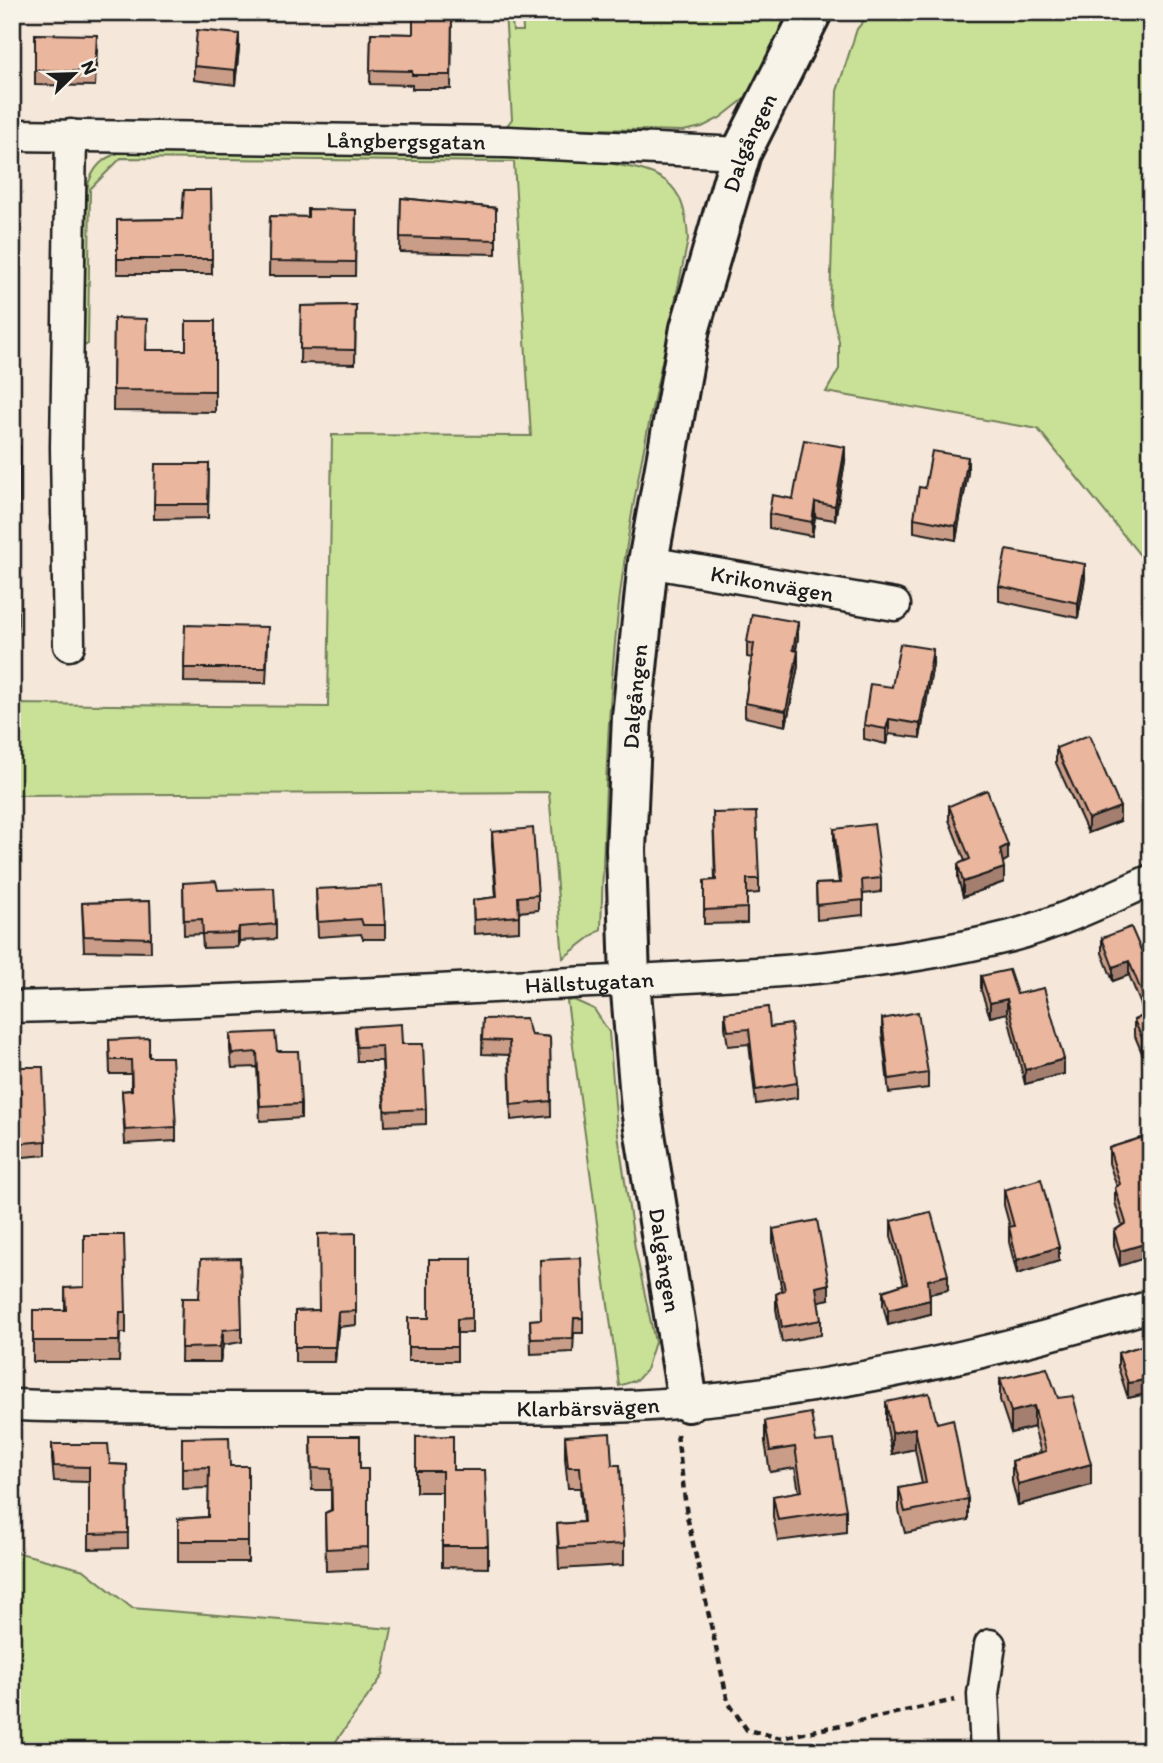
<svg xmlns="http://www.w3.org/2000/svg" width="1163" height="1763" viewBox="0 0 1163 1763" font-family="Itim,sans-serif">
<rect width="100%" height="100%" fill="#f5e7d9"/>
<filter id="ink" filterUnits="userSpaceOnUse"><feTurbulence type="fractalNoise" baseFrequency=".0143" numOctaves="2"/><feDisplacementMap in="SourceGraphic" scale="14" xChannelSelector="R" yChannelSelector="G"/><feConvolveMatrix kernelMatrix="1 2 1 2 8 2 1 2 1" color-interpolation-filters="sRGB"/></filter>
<g filter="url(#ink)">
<path fill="#c8e197" stroke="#727e5a" stroke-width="2" d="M505 12H511L513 31H523L522 12H787L766 65 748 96 720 118 702 127 683 131 506 127 512 119Z
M871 12H1151V569L1038 429 826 392 839 369V341L830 304 837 91 857 29Z
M127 151 593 160C651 172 685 169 688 240 665 352 637 465 622 579 607 695 605 812 601 929L563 958 549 792 12 795V704L328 707 332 435 531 436 514 162 121 158 90 189 88 344 84 346 87 189C92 167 104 155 127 151Z
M574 1000 594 1009 609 1032 617 1128 635 1248 655 1342 646 1370 637 1380 619 1386 567 1001Z
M12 1551 84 1570 132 1608 392 1629 383 1675 329 1751H12Z"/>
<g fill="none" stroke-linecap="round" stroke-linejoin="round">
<g stroke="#1c1c1c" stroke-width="35">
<g id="street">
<path id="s1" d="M12 135 508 142 741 153"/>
<path id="s2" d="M648 562 895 605"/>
<path d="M69 645 66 447 71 135"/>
<path id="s3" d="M12 1007C186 1003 360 994 533 985 693 976 855 975 1011 936 1059 923 1106 900 1151 880"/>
<path id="s4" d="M12 1405C143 1409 274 1408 405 1408 499 1408 594 1411 688 1402 845 1387 1000 1352 1151 1306"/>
<path d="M986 1751 983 1694 990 1645"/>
</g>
</g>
<g stroke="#1c1c1c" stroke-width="44">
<g id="secondary">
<path id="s5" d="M688 1402 641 1109 630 980 626 850 632 717 648 562 690 328 741 153 812 12"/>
</g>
</g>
<path stroke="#1c1c1c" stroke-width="4.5" stroke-dasharray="7 5" stroke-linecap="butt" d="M677 1434 687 1516 728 1702 747 1730 781 1738 955 1700"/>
<use href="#street" stroke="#f7f3e8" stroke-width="30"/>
<use href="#secondary" stroke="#f7f3e8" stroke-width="38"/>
</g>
<path fill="#ca9d88" stroke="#1c1c1c" stroke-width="2" d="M452 13 451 89H412V85L370 84 371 33 413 34Z
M35 34 97 50 95 86 35 85Z
M239 48 235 85 194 80V66Z
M211 190 212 274H117V220L182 219Z
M401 198 496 208V254L400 252Z
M356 210 355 276H269L270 216 308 217Z
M356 305 355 364 300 363 301 306Z
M114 318 147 350H186L215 321V412L113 411Z
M12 446H20L19 528H12Z
M845 461 835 520 815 517 812 536 769 528V514L793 499Z
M209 464 208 518 154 519V504Z
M968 472 956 540 914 532V518L925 488Z
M1085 578 1078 618 999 601V586Z
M12 591H18L17 682H12Z
M185 625 268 642 266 683 184 682Z
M798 637 796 651 798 666 786 726 745 717V703L752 658 747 657V642Z
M933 664 920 738 889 734 886 744 864 739V725L892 687Z
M1151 687V713L1146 704V690Z
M1056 748 1120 821 1088 833 1056 763Z
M949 806 1008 859 1003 862 1004 882 963 897 958 878V864L965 861 949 820Z
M713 813 759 879V893L747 894V923L704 924V881L715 880Z
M834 829 881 878V892L863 894V915L817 920 816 884 839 883 834 844Z
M492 832 538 895V910L519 912V931L474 934 473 900 496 897 492 846Z
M183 883 218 890 276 924V939L239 941 238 947 203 948 202 934 184 935Z
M316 889 385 925V939H363L361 934 318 937Z
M150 901 151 952 84 951 82 903Z
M12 902 20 944V958L12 959Z
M1102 938 1143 955 1151 952V1050L1142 1053 1134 1034V1020L1145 1015 1129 975 1113 981 1102 953Z
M981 976 1017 994 1064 1074 1025 1084 1007 1013 990 1017 981 990Z
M725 1013 770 1027 797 1083V1098L756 1104 749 1044 728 1046 725 1027Z
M483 1019 531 1035 550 1037 551 1116 511 1120 509 1055 482 1054Z
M882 1019 928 1073V1088L889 1093 882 1033Z
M355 1027 402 1044 426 1109V1124L385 1126 382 1061H357Z
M230 1034 277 1051 301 1104V1118L260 1121 257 1067 232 1068 230 1049Z
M109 1040 149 1057 176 1127V1141L125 1144 122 1091 131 1090V1074H110Z
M12 1046 13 1067 46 1141V1155L12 1158Z
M1144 1137 1120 1266 1114 1246V1231L1122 1225 1115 1202V1188L1117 1187 1109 1163V1148Z
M1004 1190 1059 1261 1017 1274 1009 1242V1227H1010L1004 1205Z
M891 1221 948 1290 930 1294V1314L888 1325 883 1305V1291L904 1284 891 1236Z
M773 1229 829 1299 818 1301 821 1320V1335L782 1342 776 1309V1294L782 1291 773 1244Z
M356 1233V1325L338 1327 335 1362H295V1311L319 1310Z
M472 1259V1333H457V1361H408V1318H429Z
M65 1288 126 1312V1333H120L119 1362H33V1310H65Z
M182 1298 242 1328V1342L223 1345 220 1362H181Z
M583 1318V1333H574L573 1352 531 1354 530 1320Z
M1151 1343V1396L1150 1393 1128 1398 1118 1367V1353Z
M1000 1379 1058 1398 1091 1485 1018 1505 1012 1482V1461L1041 1453 1034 1427 1011 1433 1000 1400Z
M886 1402 937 1423 968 1499V1520L905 1533 899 1510V1488L922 1484 915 1449 892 1454 886 1423Z
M765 1421 816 1442 846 1510V1532L778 1541 773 1517V1496L799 1492 795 1468 770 1472 765 1442Z
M311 1436 360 1469H368V1569L326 1571 325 1513 331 1510V1490H312Z
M565 1436 612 1465 624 1544V1565L559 1569 557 1524 583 1522 580 1488H568L565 1458Z
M416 1437 453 1470 488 1546V1568L442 1567V1492H416Z
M182 1438 230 1466H248V1562H178V1519L208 1517 209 1488 182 1489Z
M52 1444 110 1464 127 1465 128 1548 89 1549V1482L54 1481 52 1459Z"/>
<path fill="#a47f6f" stroke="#1c1c1c" stroke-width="2" d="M239 34V48L235 85V70Z
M19 227V241L12 259V245Z
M845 447V461L835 520V506Z
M968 457V472L956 540V526Z
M815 502V517L812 536V522Z
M1085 564V578L1078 618V603Z
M798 622V637L793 665V650Z
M933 649V664L920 738V724Z
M798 651V666L786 726V711Z
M889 719V734L886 744V729Z
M1120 807V821L1088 833V819Z
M1008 845V859L1000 864V849Z
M1004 868V882L963 897V882Z
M239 927V941L238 947V933Z
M1129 961V975L1113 981V967Z
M1007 999V1013L990 1017V1003Z
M1151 1035V1050L1142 1053V1038Z
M1064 1059V1074L1025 1084V1070Z
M1151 1242V1256L1120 1266V1251Z
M1059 1247V1261L1017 1274V1260Z
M948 1275V1290L928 1294V1280Z
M829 1284V1299L816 1302V1287Z
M930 1300V1314L888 1325V1310Z
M338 1312V1327L335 1362V1347Z
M223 1330V1345L220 1362V1347Z
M1150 1379V1393L1128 1398V1383Z
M1034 1406V1427L1011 1433V1412Z
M915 1428V1449L892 1454V1433Z
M1091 1464V1485L1018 1505V1484Z"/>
<path fill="#ebb69e" stroke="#1c1c1c" stroke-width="2" d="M413 13H452L451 75H412V71L370 70 371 33 413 34Z
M197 30 239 34 235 70 194 66Z
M35 34 97 35 95 72 35 70Z
M184 190H211L212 259H117V220L182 219Z
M401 198 496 208V240L400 237Z
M308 209 356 210 355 262 269 261 270 216 308 217Z
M12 224 19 227 12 245Z
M356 305 355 350 300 349 301 306Z
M114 318 147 319 146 350H186V321H215V391L113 390Z
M804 440 845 447 835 506 815 502 812 522 769 514 772 495 793 499Z
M12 446H20L19 514H12Z
M932 451 968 457 956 526 914 518 919 487 925 488Z
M155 464H209L208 504H154Z
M1006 550 1085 564 1078 603 999 586Z
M12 591H18L17 668 12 667Z
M752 614 798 622 793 650 798 651 786 711 745 703 754 644 747 642Z
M185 625 268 627 266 668H184Z
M900 644 933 649 920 724 889 719 886 729 864 725 870 684 892 687Z
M1151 687V698L1146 690Z
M1089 735 1120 807 1088 819 1056 748Z
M987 790 1008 845 1000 849 1004 868 963 882 958 864 970 859 949 806Z
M756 812 759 879H747V908L704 910V881L716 880 713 813Z
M874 824 881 878 862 880 863 900 817 905 816 884 841 883 834 829Z
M533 828 538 895 518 897 519 916 474 920 473 900 497 897 492 832Z
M216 881 218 890 274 888 276 924 239 927 238 933 203 934 202 919 184 920 183 883Z
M382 886 385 925H363L361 919 318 922 316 889Z
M150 901 151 938 84 936 82 903Z
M12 902H19L20 944H12Z
M1131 927 1143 955 1151 952V1035L1142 1038 1134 1020 1150 1013 1129 961 1113 967 1102 938Z
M1009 970 1017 994 1044 988 1064 1059 1025 1070 1007 999 990 1003 981 976Z
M768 1007 770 1027 791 1024 797 1083 756 1090 749 1029 728 1031 725 1013Z
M918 1012 928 1073 889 1079 882 1019Z
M526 1018 531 1035 550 1037 551 1101 511 1105 509 1041 482 1040 483 1019Z
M401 1024 402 1044H423L426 1109 385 1111 382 1046 357 1047 355 1027Z
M275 1032 277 1051H298L301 1104 260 1106 257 1052 232 1054 230 1034Z
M149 1038V1057H172L176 1127 125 1130 122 1091 132 1090 131 1060H110L109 1040Z
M12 1046 13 1067H43L46 1141 12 1144Z
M1144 1137 1151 1153V1218L1147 1219 1151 1232V1242L1120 1251 1114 1231 1126 1223 1115 1188 1120 1184 1109 1148Z
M1041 1179 1059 1247 1017 1260 1009 1227 1014 1226 1004 1190Z
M931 1212 948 1275 928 1280 930 1300 888 1310 883 1291 907 1283 891 1221Z
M817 1220 829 1284 816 1287 821 1320 782 1327 776 1294 785 1290 773 1229Z
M356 1233V1311L338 1312 335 1347H295V1311L319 1310 318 1234Z
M84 1235H124L126 1312H120L119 1341H33V1310H66L65 1288 84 1287Z
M240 1258 242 1328 223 1330 220 1347 181 1348 182 1298H199L201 1259Z
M581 1258 583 1318H574L573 1338 531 1339 530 1320 541 1319 540 1260Z
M429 1259H472V1318L457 1319V1347H408V1318H429Z
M1151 1343V1382L1150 1379 1128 1383 1118 1353Z
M1047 1368 1058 1398 1073 1396 1091 1464 1018 1484 1012 1461 1046 1451 1034 1406 1011 1412 1000 1379Z
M929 1393 937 1423 953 1419 968 1499 905 1512 899 1488 926 1483 915 1428 892 1433 886 1402Z
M811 1413 816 1442 834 1440 846 1510 778 1520 773 1496 802 1491 795 1447 770 1451 765 1421Z
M610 1433 612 1465H620L624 1544 559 1548 557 1524 584 1522 580 1467H568L565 1436Z
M311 1436H360V1469H368V1547L326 1549 325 1513 332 1510 331 1469 312 1468Z
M453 1436V1470H485L488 1546H442V1471H416V1437Z
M229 1437 230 1466H248V1541H178V1519L208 1517 209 1467 182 1468V1438Z
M52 1444H108L110 1464 127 1465 128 1533 89 1534V1467L54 1466Z"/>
</g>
<g text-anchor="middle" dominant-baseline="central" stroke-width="5" stroke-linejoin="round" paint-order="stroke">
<g font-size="23" fill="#1c1c1c" stroke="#f7f3e8">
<text stroke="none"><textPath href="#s1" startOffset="394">Långbergsgatan</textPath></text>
<text stroke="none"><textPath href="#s5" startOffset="1278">Dalgången</textPath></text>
<text stroke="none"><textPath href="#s2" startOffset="126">Krikonvägen</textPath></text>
<text stroke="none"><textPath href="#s5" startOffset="710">Dalgången</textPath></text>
<text stroke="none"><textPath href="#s3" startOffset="578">Hällstugatan</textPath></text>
<text transform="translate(665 1260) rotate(81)">Dalgången</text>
<text stroke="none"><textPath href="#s4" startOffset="576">Klarbärsvägen</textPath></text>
</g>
</g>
<rect width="1163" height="1763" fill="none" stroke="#f7f3e8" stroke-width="42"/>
<rect x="21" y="21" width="1121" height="1721" fill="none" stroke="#1c1c1c" stroke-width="2.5" filter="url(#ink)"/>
<g transform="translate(74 74) rotate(67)" stroke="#f7f3e8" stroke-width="5" paint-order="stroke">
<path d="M0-5L12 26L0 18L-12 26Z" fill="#1c1c1c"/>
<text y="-10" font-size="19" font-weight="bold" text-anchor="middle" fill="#1c1c1c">N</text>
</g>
</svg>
